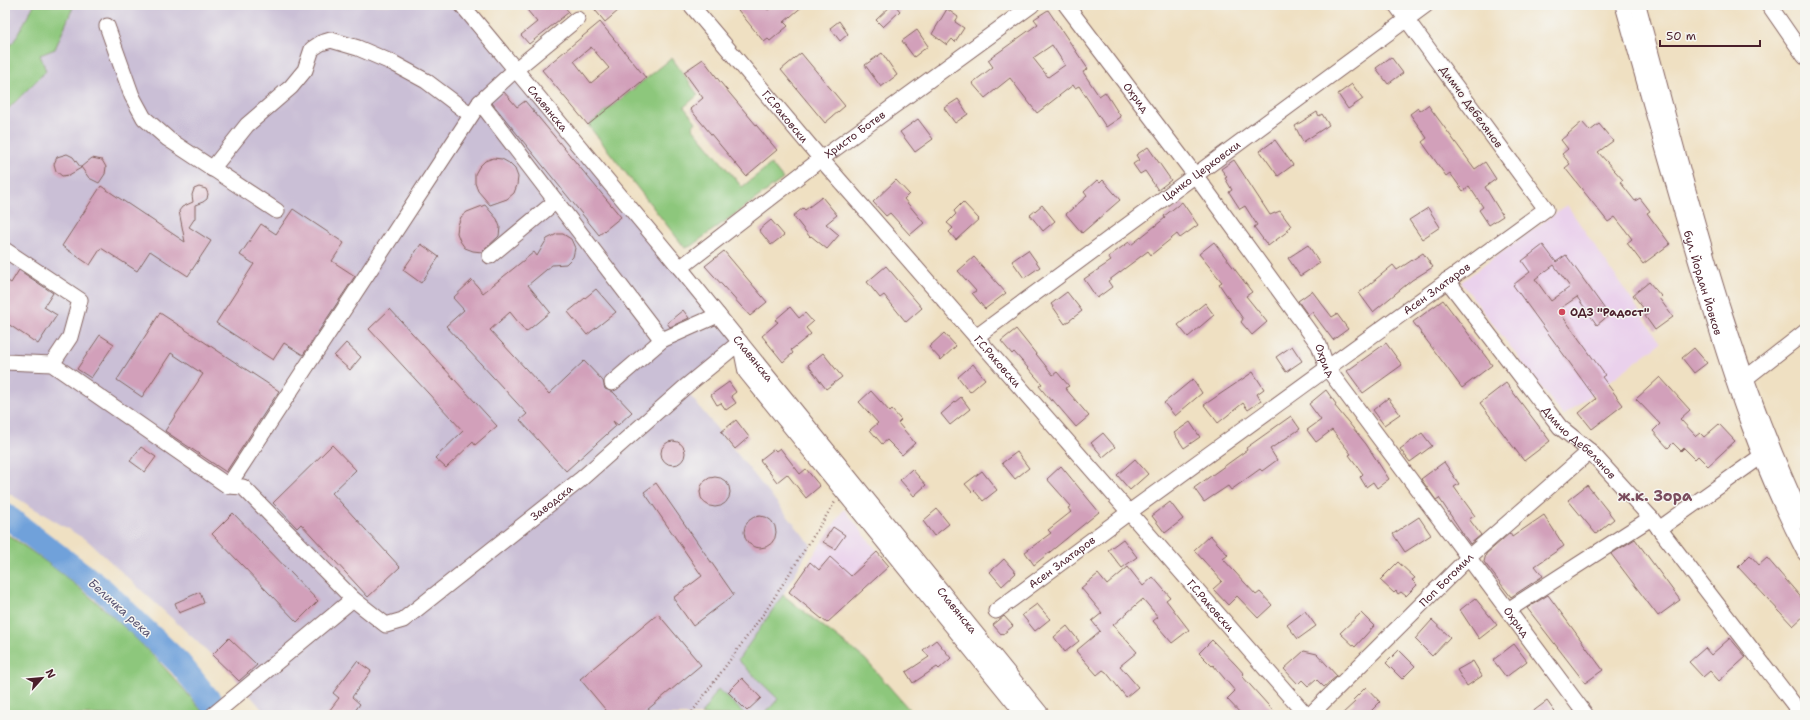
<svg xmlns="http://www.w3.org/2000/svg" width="1810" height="720" viewBox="0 0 1810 720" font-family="'Shantell Sans',sans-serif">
<rect width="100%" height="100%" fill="#f6f6f2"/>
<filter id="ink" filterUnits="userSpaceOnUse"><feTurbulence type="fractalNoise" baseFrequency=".025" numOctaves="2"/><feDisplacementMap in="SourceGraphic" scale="8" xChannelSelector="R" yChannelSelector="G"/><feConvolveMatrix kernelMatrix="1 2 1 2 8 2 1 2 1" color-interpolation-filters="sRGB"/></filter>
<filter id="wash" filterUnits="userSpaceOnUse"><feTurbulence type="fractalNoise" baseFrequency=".012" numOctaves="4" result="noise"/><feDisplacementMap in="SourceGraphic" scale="16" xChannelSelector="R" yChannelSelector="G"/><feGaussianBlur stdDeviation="0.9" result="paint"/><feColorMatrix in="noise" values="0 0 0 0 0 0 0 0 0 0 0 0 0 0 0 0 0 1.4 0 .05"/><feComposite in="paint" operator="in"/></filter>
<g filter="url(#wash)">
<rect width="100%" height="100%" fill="#efe0c2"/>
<path fill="#ead1ec" d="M1567 205 1661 343 1563 416 1461 282Z
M844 509 889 566 827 623 789 592Z"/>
<path fill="#cabfd6" d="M5 5H34L14 41 5 51Z
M74 5H462L740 342 684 388 811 545 783 595 865 659 914 715H267L230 672 88 541 5 491V113L46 71 40 55 55 49Z"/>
<path fill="#8dc77b" stroke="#6c7353" d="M34 5H74L55 49 40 55 46 71 5 112V51L14 41Z
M672 58 698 95 684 107 696 122 692 127 742 187 771 164 783 179 691 246 685 248 588 125Z
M5 533C79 582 150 645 205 715H5Z
M783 595 865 659 914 715H764L778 699 738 660Z
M718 689 746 715H701Z"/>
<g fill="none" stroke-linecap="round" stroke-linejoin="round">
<path stroke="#6fa1da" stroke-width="24" d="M5 515 103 590 180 664 221 715"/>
</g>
<g id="blocks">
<path fill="#d2a0ba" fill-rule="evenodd" d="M523 5H563L569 12 529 44 521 35 537 22Z
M591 5H625L605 22Z
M734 5H764L768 10 774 5H804L784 22 788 26 770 41 768 39 764 42Z
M892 5H895L900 11 883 27 876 20Z
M947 9 958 17 955 22 964 28 955 42 952 39 947 45 932 34Z
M1048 10 1088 69 1083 72 1099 96 1105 92 1121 117 1106 127 1079 86 1075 88 1073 85 1037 113 1010 78 985 98 972 83 993 67 988 60 1038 24 1034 19ZM1052 45 1065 65 1048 77 1033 58Z
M839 21 848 34 840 41 830 28Z
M600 22 646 78 588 125 542 70ZM591 47 609 68 591 83 574 61Z
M917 30 928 46 914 57 902 41Z
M801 53 845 106 825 123 781 70Z
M882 53 897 75 881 87 865 65Z
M1391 57 1403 73 1388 84 1376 68Z
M703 59 721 83 777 150 746 176 690 109 703 98 684 72Z
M1352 84 1363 99 1348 109 1338 94Z
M504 92 517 107 525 101 621 217 599 235 492 103Z
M958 99 968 114 955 123 944 108Z
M1428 105 1475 169 1485 162 1496 179 1485 187 1503 216 1489 225 1479 210 1483 207 1469 186 1463 191 1450 173 1446 176 1422 142 1427 138 1410 114 1418 108 1420 111Z
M1317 112 1319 116 1322 114 1329 125 1303 142 1295 126Z
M918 119 933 139 915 152 900 132Z
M1582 122 1590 131 1599 124 1613 141 1598 152 1623 180 1620 182 1635 201 1640 198 1650 211 1647 213 1670 244 1643 264 1627 243 1632 239 1623 227 1615 217 1608 222 1565 168 1570 164 1562 154 1568 149 1561 140Z
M1275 140 1293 165 1278 176 1260 151Z
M1148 147 1171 180 1158 190 1145 171 1140 174 1133 164 1139 160 1136 155Z
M67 154 73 157 81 168 69 175 62 176 56 171 54 164 57 157Z
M92 158 102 160 106 167 105 174 99 183 89 178 81 167Z
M493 158 502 159 509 163 515 169 518 177 517 185 514 193 507 199 490 205 478 191 475 183V174L479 167 485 161Z
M1234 160 1270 215 1280 211 1291 226 1286 230 1288 231 1268 246 1254 227 1257 225 1245 206 1240 209 1229 192 1232 190 1225 178 1227 177 1221 169Z
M896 180 909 194 904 199 924 223 910 235 890 213 886 216 873 202Z
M1097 180 1100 183 1103 180 1120 200 1082 233 1066 214 1087 196 1084 192Z
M101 186 185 242 179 211 182 207 193 202 192 195 194 189 199 187 206 189 208 194 207 199 203 202 195 205V218L189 227 211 241 188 276 150 251 137 271 101 248 90 265 62 246Z
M822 197 837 215 826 224 839 235 827 249 811 236 810 237 793 216 803 208 805 210Z
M963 202 979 219 956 240 949 232 953 228 947 223 956 214 954 211Z
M1182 202 1198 225 1180 238 1177 234 1151 255 1148 251 1108 281 1112 287 1097 298 1084 279 1111 261 1108 257 1129 242 1131 245 1165 218 1164 216Z
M485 205 497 219 500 227 499 236 482 252 473 251 465 248 460 241 457 233 458 225 461 217 467 212Z
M1042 205 1055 221 1043 231 1030 215Z
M1428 208 1440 227 1422 239 1409 220Z
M293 209 344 243 332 261 355 276 303 355 284 343 273 360 216 323 254 264 240 255 261 224 276 234Z
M771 220 784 235 771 245 759 230Z
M557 234H563L571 239 575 248 573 257 566 264 552 265 528 285 550 312 526 332 510 312 490 330 549 394 584 361 603 381 605 389 613 392 632 412 618 425 613 421 616 426 566 471 520 420 527 414 446 326 464 310 453 298 472 280 483 293 534 252 537 256 547 239Z
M1214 242 1252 292 1246 296 1267 322 1252 335 1241 322 1243 319 1219 284 1222 282 1199 254Z
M421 244 439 257 421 283 403 270Z
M1308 245 1320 263 1300 276 1288 258Z
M1543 245 1556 262 1566 255 1609 315 1597 325 1577 297 1558 310 1605 375 1602 377 1623 405 1592 429 1579 413 1596 399 1513 285 1530 272 1522 261ZM1554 265 1570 287 1551 301 1535 279Z
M1028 250 1040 267 1024 278 1012 261Z
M724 251 767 302 750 316 705 266Z
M1423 253 1433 267 1412 280 1373 312 1359 293 1393 265 1397 270Z
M974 257 1006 293 985 309 972 293 976 291 958 271Z
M886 266 922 308 906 322 884 295 880 298 867 282Z
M19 270 53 293 44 307 57 315 38 344 5 322V279L11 283Z
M1649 282 1661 296 1659 298 1673 317 1655 330 1645 316 1648 314 1633 295Z
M596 289 616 312 587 335 568 312Z
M1312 291 1332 317 1337 314 1348 329 1333 340 1312 312 1308 315 1298 301Z
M1067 292 1082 311 1065 324 1051 304Z
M1443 300 1492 365 1462 388 1413 322Z
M1205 303 1214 315 1188 337 1178 325Z
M790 307 799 318 805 313 813 322 806 328 811 334 791 350 793 353 783 362 762 336 778 322 775 320Z
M390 309 497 426 475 445 473 442 446 468 435 458 463 431 369 329Z
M683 310 689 318 670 327 667 323Z
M160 313 279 391 226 472 165 431 203 374 171 353 142 397 117 380Z
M1016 329 1053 375 1057 372 1069 386 1065 388 1089 416 1076 427 1052 399 1051 401 1039 386 1042 384 1014 352 1012 354 1001 341Z
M944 333 956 346 941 360 929 347Z
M100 335 114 344 91 378 77 369Z
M346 343 361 357 350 370 334 356Z
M1386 343 1402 365 1363 393 1347 371Z
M1292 346 1302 361 1286 372 1276 357Z
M1694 348 1707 363 1694 373 1682 358Z
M823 353 842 377 826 389 808 365Z
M973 364 985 379 970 392 958 377Z
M1253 372 1264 389 1257 394 1261 401 1248 410 1243 403 1218 423 1204 405Z
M1660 377 1690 410 1680 419 1696 436 1700 433 1704 437 1719 424 1735 441 1708 466 1698 456 1695 459 1684 448 1681 451 1673 443 1668 448 1653 431 1660 424 1636 399Z
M1193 379 1202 393 1175 416 1164 403Z
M729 382 736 392 731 396 736 403 726 410 721 403 717 405 711 395Z
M1506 383 1550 441 1524 461 1480 403Z
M1326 390 1336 404 1335 406 1366 444 1389 479 1377 488 1373 482 1366 487 1360 477 1363 474 1349 455 1351 454 1332 430 1316 442 1307 430 1321 420 1309 404Z
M871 391 890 412 892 410 901 420 898 423 915 443 902 455 887 440 882 444 870 430 878 423 859 402Z
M961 397 970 409 950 425 941 414Z
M1388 398 1400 414 1384 425 1373 410Z
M1291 416 1300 429 1270 449 1277 460 1262 471 1260 469 1231 490 1228 486 1204 502 1194 488 1247 450 1246 448Z
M736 420 749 437 735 449 721 432Z
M1190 422 1200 437 1184 448 1174 433Z
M1103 433 1115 447 1103 457 1091 443Z
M1422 433 1432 446 1410 462 1400 449Z
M661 453a12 12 0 1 1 24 0a12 12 0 1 1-24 0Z
M332 445 356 470 332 493 400 567 368 597 301 524 297 528 273 503Z
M141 447 156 457 145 472 130 461Z
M780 448 800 474 806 469 820 486 806 498 787 474 777 482 760 460 774 449 776 451Z
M1017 452 1029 468 1015 479 1002 463Z
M1135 459 1148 474 1130 490 1117 475Z
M1444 462 1459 484 1454 487 1475 516 1469 519 1481 535 1470 544 1439 498 1436 500 1421 479Z
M1061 466 1099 512 1034 565 1025 552 1051 533 1048 530 1071 512 1068 508 1071 506 1047 479Z
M912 469 926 485 914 496 900 480Z
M982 471 997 490 983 501 974 490 972 492 965 484Z
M700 492a15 15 0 1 1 30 0a15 15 0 1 1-30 0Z
M656 483 734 595 693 626 673 598 702 576 644 492Z
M1587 485 1614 519 1596 534 1568 500Z
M1170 502 1183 519 1165 533 1152 516Z
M937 509 949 524 934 536 923 521Z
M233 513 318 601 297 622 212 534Z
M1544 515 1564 546 1535 566 1543 576 1511 597 1484 562 1486 554 1510 533 1512 537Z
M744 532a16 16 0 1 1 32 0a16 16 0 1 1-32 0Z
M1419 517 1431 535 1405 552 1393 534Z
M833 527 845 535 835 549 823 542Z
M1210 535 1228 555 1223 559 1256 595 1260 592 1272 605 1258 618 1237 596 1228 605 1213 589 1222 581 1194 550Z
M1123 539 1137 557 1122 568 1108 550Z
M1635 539 1680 600 1658 616 1611 554Z
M877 552 889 566 827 623 789 592 810 562 819 570 830 557 851 576Z
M1750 555 1759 565 1767 558 1805 602V615L1793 626 1738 567Z
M1004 559 1016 573 1002 586 990 572Z
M1398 562 1415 578 1412 580 1417 585 1406 596 1401 592 1398 594 1396 591 1394 593 1380 580Z
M1128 567 1143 586 1153 577 1170 597 1166 600 1189 630 1172 643 1153 621 1158 617 1143 599 1113 625 1137 652 1120 666 1138 687 1126 697 1106 672 1103 670 1097 675 1076 651 1100 631 1092 621 1102 613 1081 588 1098 574 1107 585Z
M200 592 204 603 179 613 175 603Z
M1548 595 1603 670 1585 683 1527 608Z
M1475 598 1497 625 1479 639 1460 610Z
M1037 604 1050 619 1035 631 1022 615Z
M1305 611 1316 626 1298 639 1287 625Z
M1361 613 1374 626 1355 647 1340 633Z
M658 614 701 665 641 715H610L580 679Z
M1004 616 1013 626 1002 635 993 625Z
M1432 620 1450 637 1432 656 1415 639Z
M1067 626 1079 641 1065 652 1054 637Z
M229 638 257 665 239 681 212 655Z
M1730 638 1746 657 1719 681 1710 671 1703 677 1689 662 1705 648 1711 655Z
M936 640 951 658 939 669 937 667 913 683 906 672 929 657 923 650Z
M1212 640 1236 665 1244 674 1242 676 1277 715H1242L1227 699 1235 691 1213 665 1212 666 1199 653Z
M1514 644 1527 661 1506 677 1493 660Z
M1399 650 1415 666 1402 679 1386 663Z
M1304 651 1317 654 1337 676 1324 687 1316 679 1308 686 1302 680 1298 684 1284 669Z
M357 661 371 671 352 697 360 704 352 715H326L339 698 333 693Z
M1473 661 1482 676 1467 686 1457 670Z
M742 678 761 698 747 711 728 692Z
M1366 687 1380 702 1367 715H1341L1355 702 1353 700Z
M1547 701 1557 715H1528Z"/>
</g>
</g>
<g filter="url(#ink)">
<use href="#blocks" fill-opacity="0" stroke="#846360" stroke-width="1"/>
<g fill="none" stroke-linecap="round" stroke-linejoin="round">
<g stroke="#846360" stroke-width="17">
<g id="minor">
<path id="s1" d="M462 5 680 268 1042 715"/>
<path id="s2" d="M691 5 821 159 1306 715"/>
<path id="s3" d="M1066 5 1195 175 1319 345 1327 368 1586 715"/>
<path id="s4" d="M1623 5C1650 102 1677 199 1707 296 1733 384 1762 471 1805 553"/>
<path d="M1638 5C1685 179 1727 358 1805 522"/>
<path d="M1769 5 1805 57"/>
<path d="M107 26 132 96 144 118 168 139 277 211"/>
<path d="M480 102 662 340 718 315"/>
<path d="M212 169 247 125 291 87 305 70 312 49 321 43 331 40 358 48 393 63 426 81 471 115"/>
<path d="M5 250 80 300 70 337 52 364"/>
<path d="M490 256 556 201"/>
<path id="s5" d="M680 268 821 159 1032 5"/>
<path id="s6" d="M1447 280 1560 427 1590 451 1651 518 1802 715"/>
<path id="s7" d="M976 337 1426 5"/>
<path d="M5 362 52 364 228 486 243 487 353 599 213 715"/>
<path d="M1746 378 1805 332"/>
<path d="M612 383 662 340"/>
<path d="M228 486 480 102 515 70 577 19"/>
<path d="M1659 529 1760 457"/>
<path id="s8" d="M353 599 386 625 403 620 580 480 684 388 740 342 746 372 1024 715"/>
<path d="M1508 610 1651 518"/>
<path id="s9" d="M996 611 1128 513 1546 209 1396 5"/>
<path id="s10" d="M1310 715 1469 557 1590 451"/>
</g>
</g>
<path stroke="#846360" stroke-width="2.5" stroke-dasharray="1 3" stroke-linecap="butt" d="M690 715 767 609 835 502"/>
<use href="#minor" stroke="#fff" stroke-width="15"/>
</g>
</g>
<circle fill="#d1495b" stroke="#f6f6f2" stroke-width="1.5" cx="1562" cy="312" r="4"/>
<g text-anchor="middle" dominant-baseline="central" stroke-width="3" stroke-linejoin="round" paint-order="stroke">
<g font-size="11" fill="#4a1f2b" stroke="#f6f6f2">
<text stroke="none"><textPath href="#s3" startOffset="116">Охрид</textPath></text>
<text transform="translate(1471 107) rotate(54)">Димчо Дебелянов</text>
<text stroke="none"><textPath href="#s1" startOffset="134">Славянска</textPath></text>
<text stroke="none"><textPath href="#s2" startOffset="146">Г.С.Раковски</textPath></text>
<text stroke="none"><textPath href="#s5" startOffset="220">Христо Ботев</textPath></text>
<text stroke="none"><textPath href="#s7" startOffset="280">Цанко Церковски</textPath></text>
<text stroke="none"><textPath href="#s4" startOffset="289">бул. Йордан Йовков</textPath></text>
<text stroke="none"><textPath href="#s9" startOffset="546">Асен Златаров</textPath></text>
<text stroke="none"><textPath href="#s1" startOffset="458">Славянска</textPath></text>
<text stroke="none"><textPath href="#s3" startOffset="440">Охрид</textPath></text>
<text stroke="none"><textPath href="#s2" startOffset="470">Г.С.Раковски</textPath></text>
<text stroke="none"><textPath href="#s6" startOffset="210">Димчо Дебелянов</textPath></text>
<text stroke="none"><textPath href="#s8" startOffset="249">Заводска</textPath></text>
<text stroke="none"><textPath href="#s9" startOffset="82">Асен Златаров</textPath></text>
<text stroke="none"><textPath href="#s10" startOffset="192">Поп Богомил</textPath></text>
<text stroke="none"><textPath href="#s2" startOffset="794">Г.С.Раковски</textPath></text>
<text stroke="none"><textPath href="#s1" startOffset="782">Славянска</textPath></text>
<text stroke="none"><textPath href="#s3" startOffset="765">Охрид</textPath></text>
</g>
<g font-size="11" font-weight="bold" fill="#4a1f2b" stroke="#f6f6f2" text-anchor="start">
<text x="1570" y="312">ОДЗ "Радост"</text>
</g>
<g font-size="12" font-style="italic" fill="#595371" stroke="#f6f6f2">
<text transform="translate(120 608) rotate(42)">Беличка река</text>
</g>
<g font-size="15" font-weight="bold" fill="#7a4c5d" stroke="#f6f6f2">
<text x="1655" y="496">ж.к. Зора</text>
</g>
</g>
<rect width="1810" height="720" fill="none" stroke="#f6f6f2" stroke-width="20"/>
<g transform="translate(42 678) rotate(63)" stroke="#f6f6f2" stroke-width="3" paint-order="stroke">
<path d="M0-3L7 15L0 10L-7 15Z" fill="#4a1f2b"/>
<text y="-6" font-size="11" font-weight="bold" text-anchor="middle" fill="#4a1f2b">N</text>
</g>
<path d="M1660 40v6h100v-6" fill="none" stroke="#4a1f2b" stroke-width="2"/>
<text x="1666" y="40" font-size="12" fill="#4a1f2b" stroke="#f6f6f2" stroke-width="3" paint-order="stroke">50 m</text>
</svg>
